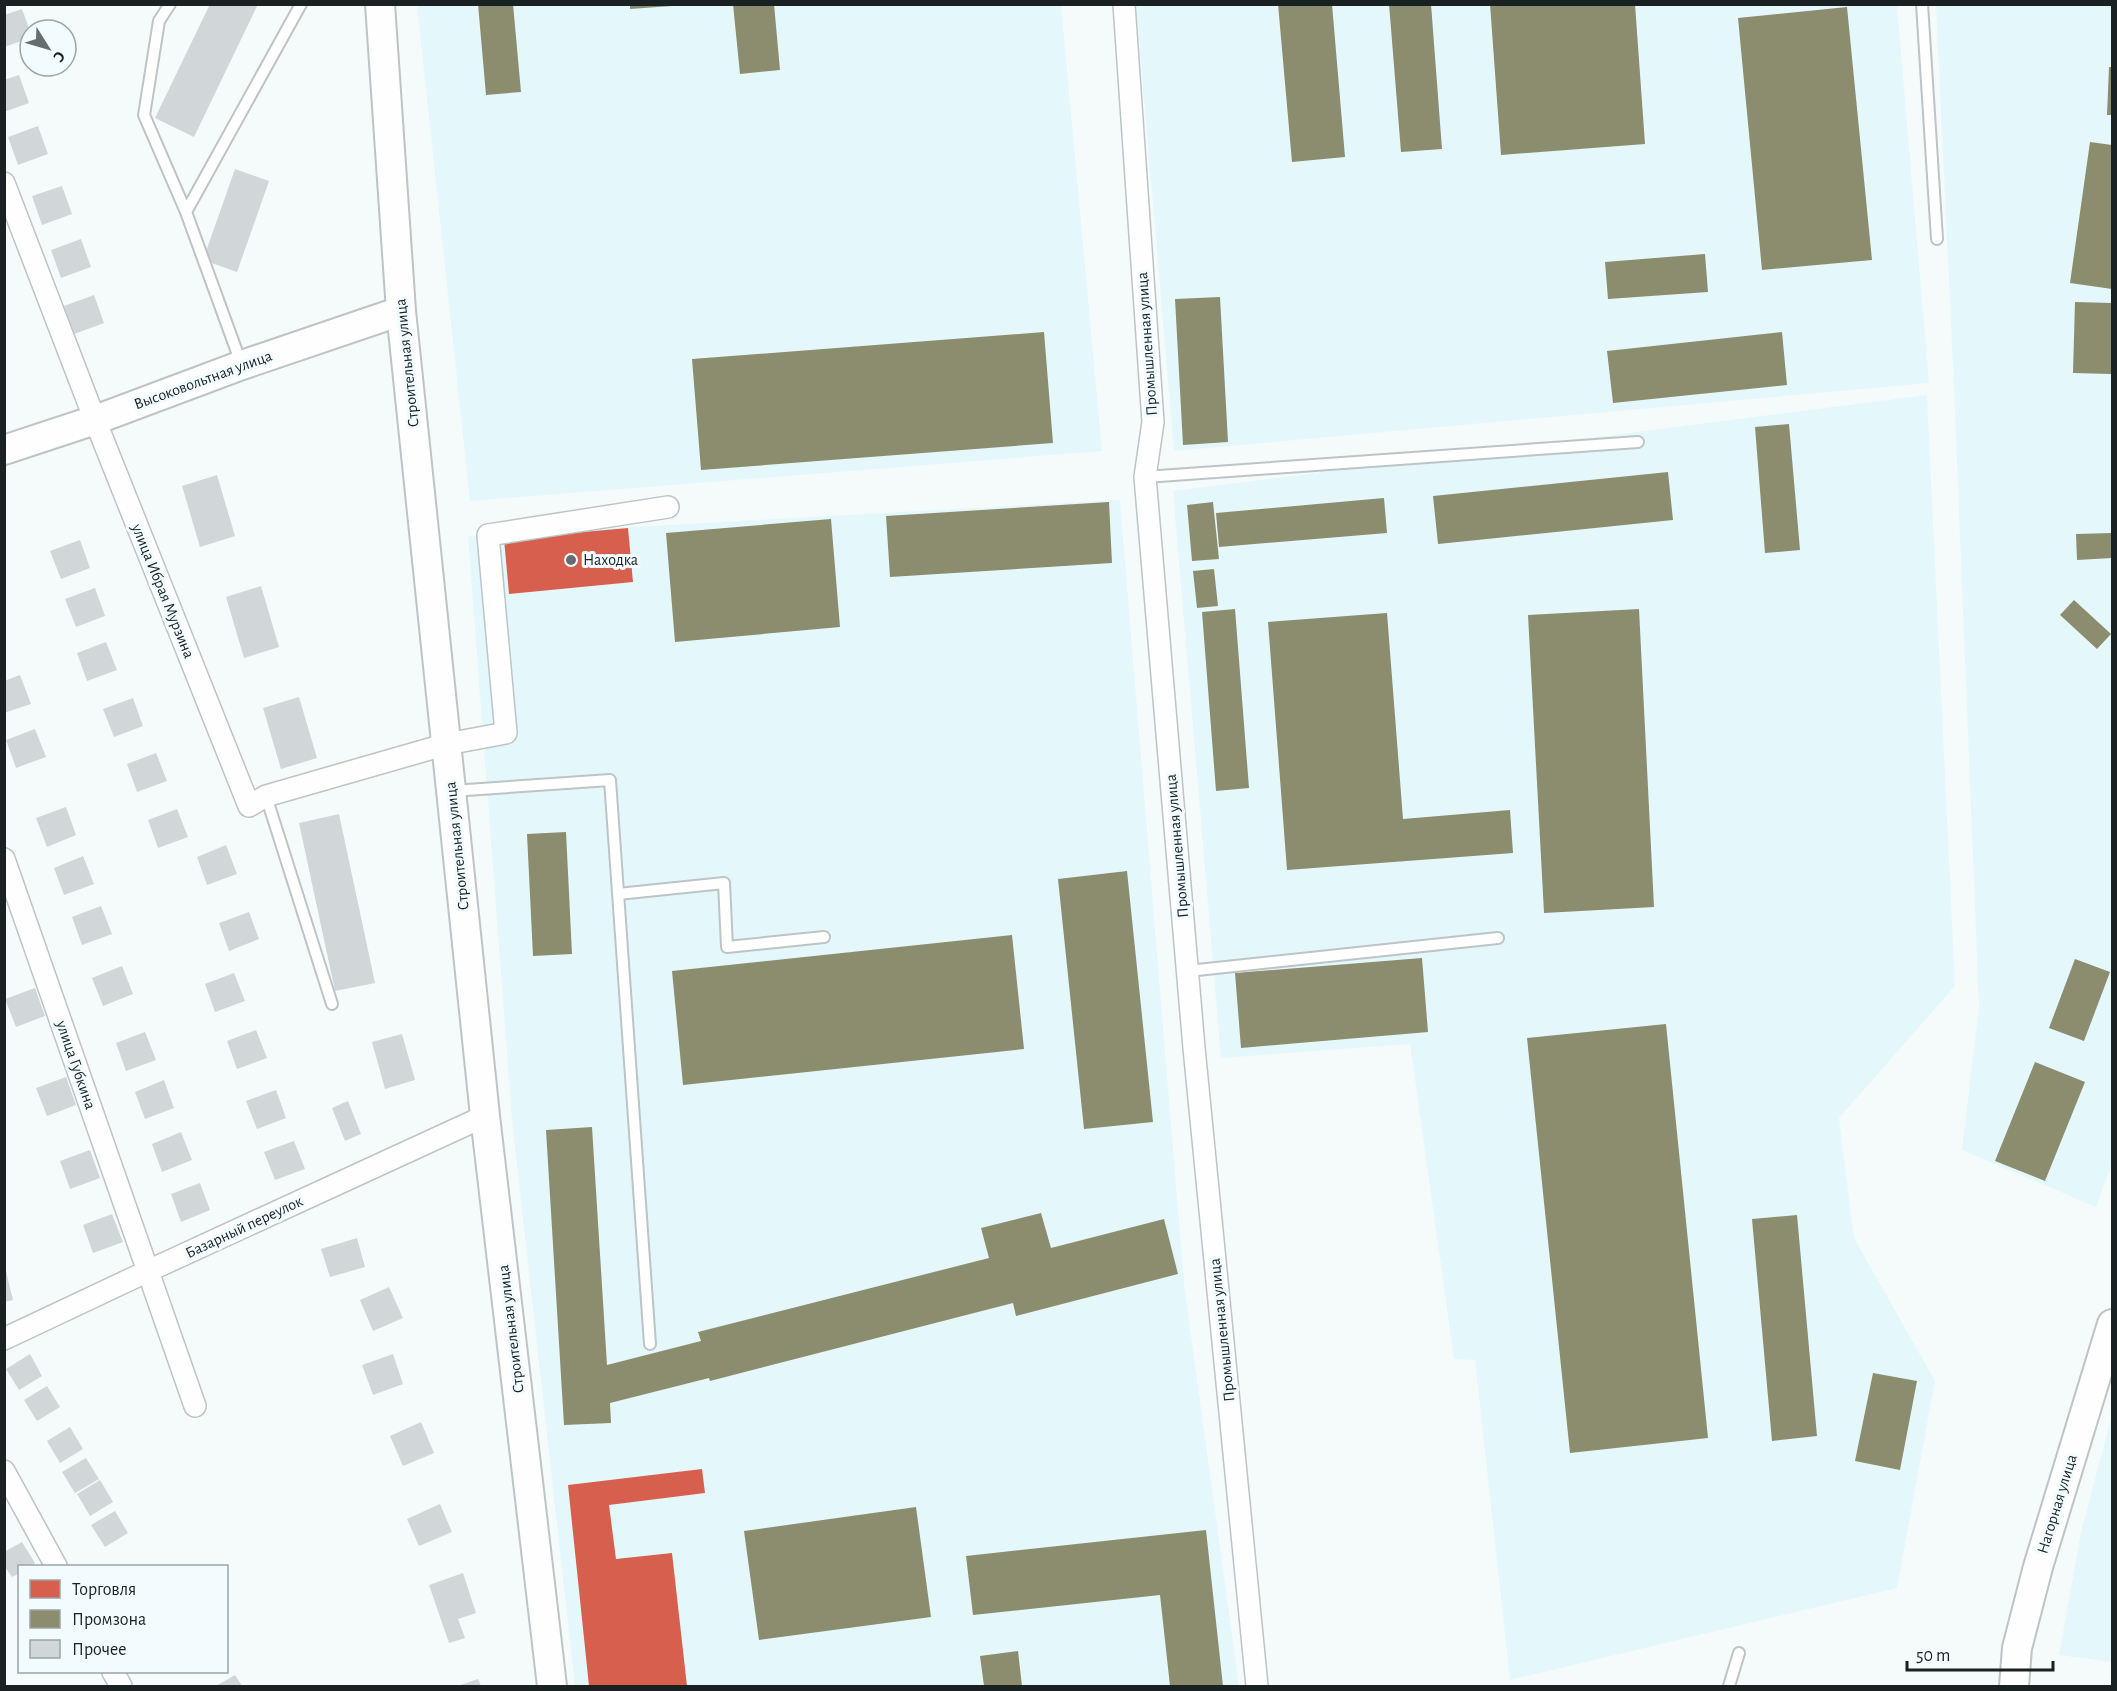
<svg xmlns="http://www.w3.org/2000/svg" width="2117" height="1691" viewBox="0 0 2117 1691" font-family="'Alegreya Sans',sans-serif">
<rect width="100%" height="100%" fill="#f5fafb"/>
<path fill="#e4f8fc" d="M417 5H1061L1102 451 470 501Z
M1136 5H1897L1929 383 1174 451Z
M1936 5H2112V1164L2096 1207 1962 1150 1979 1007 1954 388Z
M1927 395 1955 986 1839 1118 1854 1238 1935 1381 1897 1588 1510 1680 1475 1360 1454 1359 1410 1044 1221 1058 1173 491Z
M1120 500 1184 1284 1239 1686H575L512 1120 468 536Z
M2112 1415V1662L2059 1655 2081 1532Z"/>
<path fill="#d6604d" d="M628 528 633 582 509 594 504 539Z
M702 1469 705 1493 609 1505 616 1559 672 1553 687 1686H589L568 1485Z"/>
<path fill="#8c8c6e" d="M478 4H513L521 92 486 95Z
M630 4H672V6L630 9Z
M733 4H774L780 70 740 74Z
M1278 4H1332L1345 157 1292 162Z
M1389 4H1431L1442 149 1401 152Z
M1490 4H1635L1645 144 1501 155Z
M1847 7 1872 260 1762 270 1738 18Z
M2109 67H2112V115H2107Z
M2090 142 2112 145V289L2070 283Z
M1705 254 1708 292 1608 299 1605 262Z
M1220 297 1228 442 1183 445 1175 299Z
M2075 302 2112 303 2111 374 2073 373Z
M1044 332 1053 443 701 470 692 359Z
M1782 332 1787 385 1613 403 1607 351Z
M1789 424 1800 550 1765 553 1755 427Z
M1668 472 1673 520 1438 544 1433 496Z
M1384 498 1387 533 1219 547 1216 513Z
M1109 502 1112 563 890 577 886 516Z
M1213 502 1219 559 1192 561 1187 505Z
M831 519 840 627 675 642 666 533Z
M2112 533V558L2077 560 2076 534Z
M1214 569 1218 606 1197 608 1193 571Z
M2074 600 2111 634 2097 649 2060 615Z
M1235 609 1249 788 1216 791 1202 612Z
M1639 609 1654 907 1544 913 1528 615Z
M1387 613 1403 819 1510 810 1513 853 1287 870 1268 622Z
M566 832 572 954 533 956 527 834Z
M1127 871 1153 1122 1084 1129 1058 879Z
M1012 935 1024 1049 683 1085 672 971Z
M1422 958 1428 1032 1241 1048 1235 973Z
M2075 959 2110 972 2084 1041 2049 1028Z
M1666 1024 1708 1438 1570 1453 1527 1038Z
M2035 1062 2085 1082 2045 1181 1995 1161Z
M592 1127 607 1365 701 1341 698 1332 989 1258 981 1228 1041 1213 1051 1248 1164 1219 1178 1274 1016 1316 1013 1303 710 1381 709 1378 610 1403 611 1423 564 1425 546 1130Z
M1797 1215 1817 1436 1772 1441 1752 1219Z
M1873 1373 1917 1381 1900 1470 1855 1461Z
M916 1507 931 1617 759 1640 744 1531Z
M1206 1530 1223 1686H1170L1160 1595 973 1615 966 1556Z
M1018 1651 1022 1686H984L980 1656Z"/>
<path fill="#d1d7d9" d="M210 4H258L194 137 155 118Z
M22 9 30 31V38L4 47V15Z
M19 75 29 103 4 112V80Z
M38 126 48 154 18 165 8 137Z
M235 169 269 181 237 272 203 260Z
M62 186 72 214 42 225 32 196Z
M81 239 91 267 61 278 51 250Z
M94 295 104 323 74 334 64 306Z
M217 475 235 536 200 547 182 486Z
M80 540 90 568 61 579 50 551Z
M261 586 279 647 244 658 226 597Z
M95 588 105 616 76 627 65 599Z
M106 642 117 670 87 681 77 653Z
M20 675 31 704 4 713V681Z
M299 697 317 758 281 769 263 708Z
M133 698 143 726 114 737 103 709Z
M35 729 46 757 16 768 6 740Z
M156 753 167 781 137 792 127 764Z
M66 807 76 835 47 847 36 818Z
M177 809 188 837 158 848 148 820Z
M339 814 375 983 335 991 299 823Z
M226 845 237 874 207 885 197 857Z
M83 856 94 884 64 895 54 868Z
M101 906 112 934 82 945 72 917Z
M249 912 259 939 229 951 219 923Z
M122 966 133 994 103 1006 92 978Z
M234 973 245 1001 215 1012 205 984Z
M35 988 45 1016 16 1027 5 999Z
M256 1030 267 1058 237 1069 227 1041Z
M145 1032 156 1060 126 1071 116 1043Z
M402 1034 415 1080 385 1089 372 1042Z
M66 1077 76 1105 47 1116 36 1088Z
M164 1080 174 1108 145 1119 135 1092Z
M276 1090 286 1118 257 1129 246 1101Z
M348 1101 361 1134 345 1141 332 1108Z
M181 1132 192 1160 162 1172 152 1144Z
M294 1141 305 1169 275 1180 264 1152Z
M90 1150 100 1178 70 1189 60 1161Z
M200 1183 210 1210 181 1222 171 1194Z
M112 1214 123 1242 93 1253 83 1225Z
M357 1238 365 1267 330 1277 321 1249Z
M6 1271 13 1300 4 1302V1272Z
M389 1287 403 1318 373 1331 360 1300Z
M30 1354 42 1376 19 1390 6 1369Z
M393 1354 403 1384 373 1395 362 1365Z
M47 1386 60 1407 37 1421 24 1400Z
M421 1422 434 1453 403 1466 390 1436Z
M70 1427 83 1449 60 1463 47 1441Z
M86 1458 99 1479 75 1493 62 1472Z
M100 1480 113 1502 90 1516 77 1494Z
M440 1504 452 1532 419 1546 407 1519Z
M115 1511 128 1533 105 1547 91 1525Z
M22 1542 35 1563 30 1566H20V1573L12 1577 4 1566V1552Z
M463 1573 476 1613 458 1619 465 1638 449 1643 429 1585Z
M235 1675 242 1686H216Z
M478 1679 481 1686H458Z"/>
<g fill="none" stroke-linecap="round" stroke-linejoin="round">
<g stroke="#bdc4c6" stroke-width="14">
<path id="lane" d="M170 4 159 21 144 115 186 212
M1922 4 1937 239
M241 363 186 212 301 4
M1145 477 1638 442
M452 791 610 780 650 1344
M266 796 332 1004
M618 894 724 883 727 947 824 937
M1188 971 1498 938
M1729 1686 1739 1653"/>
</g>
<g stroke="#bdc4c6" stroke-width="24">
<path id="street" d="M1124 4 1153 422 1145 477 1194 1048 1257 1686
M4 183 95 420 249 806 266 796 447 744 506 733 488 535 668 507
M4 859 195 1406
M4 1339 148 1271 485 1116
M4 1471 56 1566
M113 1672 121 1686"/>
</g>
<g stroke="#bdc4c6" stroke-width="32">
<path id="secondary" d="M380 4 401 311 485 1116 552 1686
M4 450 95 420 242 365 401 311
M2014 1686 2017 1648 2038 1567 2112 1324"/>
</g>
<use href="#lane" stroke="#fefefe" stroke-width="10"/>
<use href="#street" stroke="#fefefe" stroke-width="21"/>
<use href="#secondary" stroke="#fefefe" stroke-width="28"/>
</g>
<circle fill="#666d6f" stroke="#f2fcfe" stroke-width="2" cx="571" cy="560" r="6"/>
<g text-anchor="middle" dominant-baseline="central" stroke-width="6" stroke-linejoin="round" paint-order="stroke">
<g font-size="16" fill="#192123" stroke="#f2fcfe">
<text transform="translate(1147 344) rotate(-94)">Промышленная улица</text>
<text transform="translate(407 363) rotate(-96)">Строительная улица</text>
<text transform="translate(203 380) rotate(-20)">Высоковольтная улица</text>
<text transform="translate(163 591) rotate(68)">улица Ибрая Мурзина</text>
<text transform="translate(457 846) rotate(-96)">Строительная улица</text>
<text transform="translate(1177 846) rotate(-95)">Промышленная улица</text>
<text transform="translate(76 1065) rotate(71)">улица Губкина</text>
<text transform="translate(244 1227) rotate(-25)">Базарный переулок</text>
<text transform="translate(511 1329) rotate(-97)">Строительная улица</text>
<text transform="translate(1222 1330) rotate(-96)">Промышленная улица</text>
<text transform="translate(2057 1504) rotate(-73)">Нагорная улица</text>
</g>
<g font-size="16" fill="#192123" stroke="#f2fcfe" text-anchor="start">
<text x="583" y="560">Находка</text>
</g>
</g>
<rect width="2117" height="1691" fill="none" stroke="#192123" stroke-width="12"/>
<rect x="18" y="1565" width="210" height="108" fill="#f2fcfe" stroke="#9ba4a6" stroke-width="1.5"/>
<rect x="30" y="1580" width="30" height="18" fill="#d6604d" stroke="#9ba4a6" stroke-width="1.5"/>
<text x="72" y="1595" font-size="18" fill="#192123">Торговля</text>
<rect x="30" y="1610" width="30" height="18" fill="#8c8c6e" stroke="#9ba4a6" stroke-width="1.5"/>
<text x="72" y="1625" font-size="18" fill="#192123">Промзона</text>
<rect x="30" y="1640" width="30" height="18" fill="#d1d7d9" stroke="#9ba4a6" stroke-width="1.5"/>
<text x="72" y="1655" font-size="18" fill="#192123">Прочее</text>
<g transform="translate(48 48) rotate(127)"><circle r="28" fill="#f2fcfe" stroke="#9ba4a6" stroke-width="1.5"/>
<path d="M0-4.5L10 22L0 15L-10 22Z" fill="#666d6f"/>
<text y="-9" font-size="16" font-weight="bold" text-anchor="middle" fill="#192123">С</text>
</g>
<path d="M1907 1661v9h146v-9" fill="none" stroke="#192123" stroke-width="3"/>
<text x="1916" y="1661" font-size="18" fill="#192123" stroke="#f2fcfe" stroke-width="4.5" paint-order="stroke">50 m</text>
</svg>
